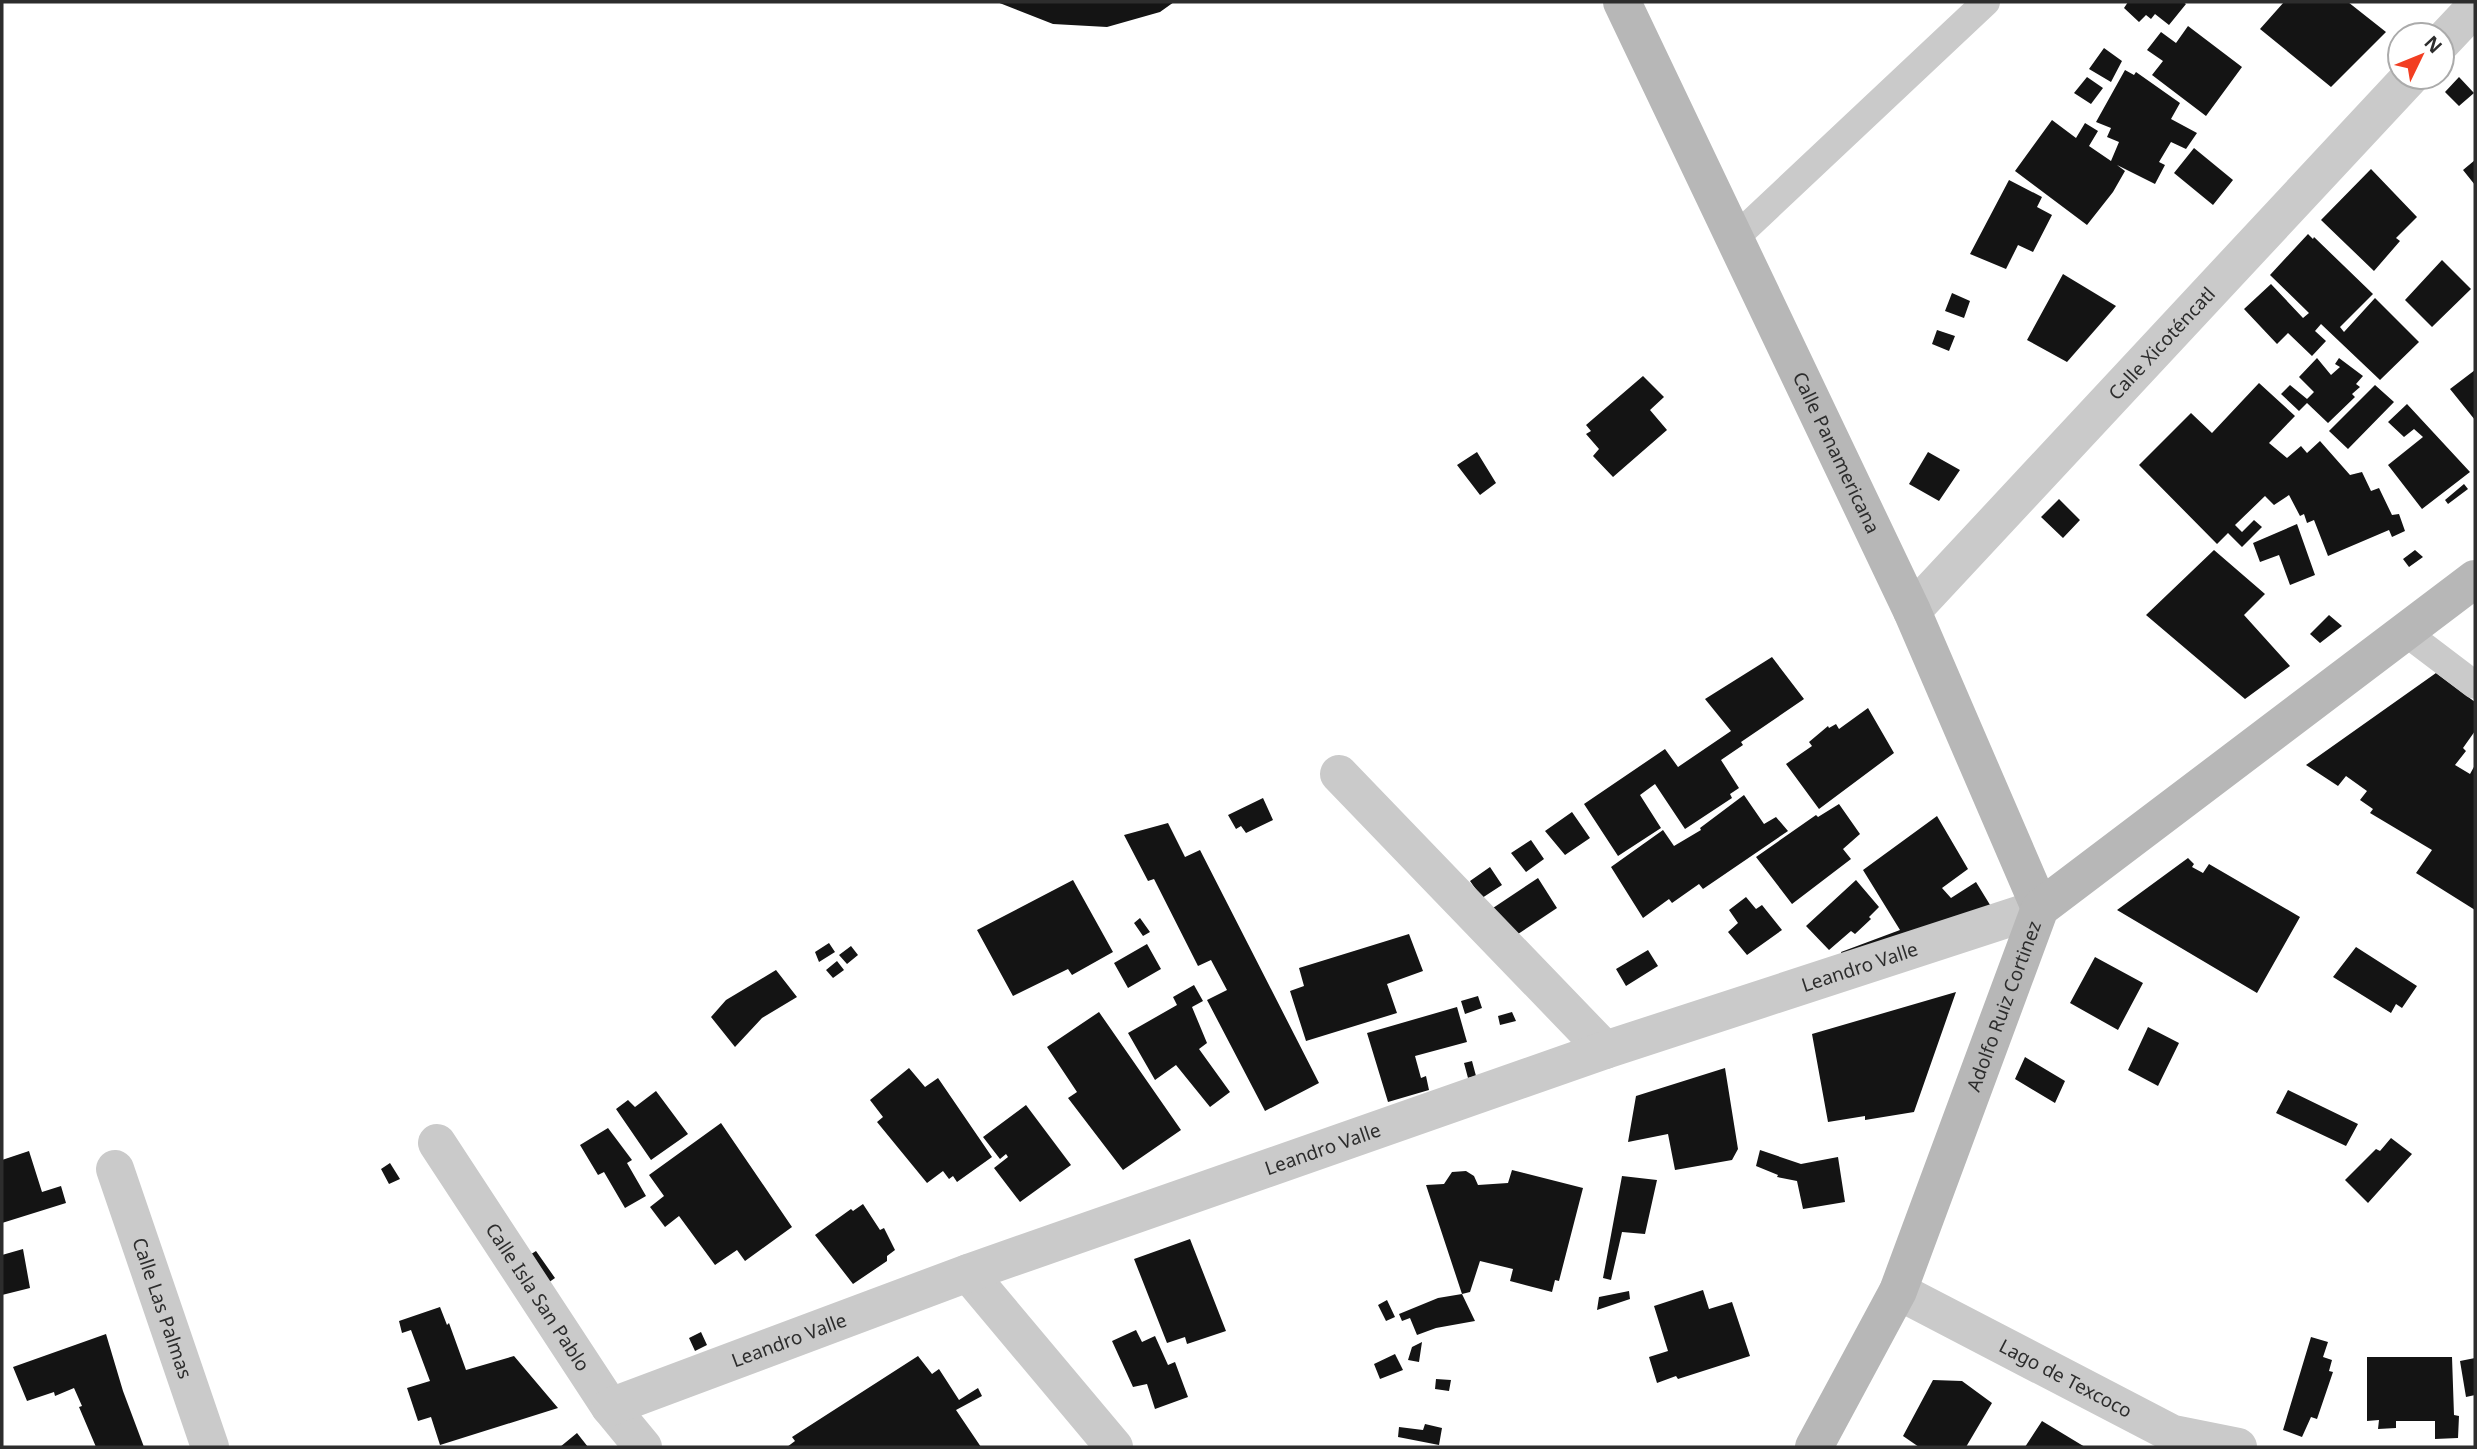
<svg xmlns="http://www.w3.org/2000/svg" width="2477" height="1449" viewBox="0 0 2477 1449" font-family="'Noto Sans',sans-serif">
<rect width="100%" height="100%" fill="#fff"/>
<path fill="#141414" d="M997 2H1174L1160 12 1107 27 1053 24Z
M2128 2H2183L2186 4 2169 25 2155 14 2151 19 2146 15 2139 22 2124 8Z
M2284 2H2348L2386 32 2331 87 2260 29Z
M2188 26 2242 67 2206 116 2152 75 2163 61 2147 50 2161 32 2176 43Z
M2104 48 2122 61 2111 82 2089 69Z
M2125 70 2134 75 2136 72 2180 103 2171 119 2197 133 2186 149 2171 142 2159 162 2165 165 2155 184 2117 165 2125 171 2113 192 2087 225 2015 171 2052 120 2076 138 2085 123 2098 131 2089 146 2111 161 2119 142 2107 137 2111 128 2096 122Z
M2087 77 2103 88 2091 104 2074 93Z
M2459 77 2474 93 2459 106 2445 92Z
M2194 148 2233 180 2213 205 2174 173Z
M2475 160V185L2463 170Z
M2371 169 2417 217 2396 238 2400 241 2374 271 2321 220Z
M2009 180 2042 197 2037 207 2052 215 2033 252 2018 245 2006 269 1970 254Z
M2308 234 2313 239 2314 237 2373 294 2340 327 2344 332 2375 298 2419 342 2380 380 2321 324 2315 331 2326 341 2312 356 2288 333 2277 344 2244 309 2271 284 2303 318 2309 313 2270 275Z
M2442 260 2471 289 2432 327 2405 300Z
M2063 274 2116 306 2067 362 2027 340Z
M1952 293 1970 301 1964 318 1945 311Z
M1937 330 1955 336 1949 351 1932 344Z
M2317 358 2331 375 2340 367 2335 364 2339 358 2363 376 2356 384 2360 387 2352 394 2355 397 2328 423 2307 403 2299 411 2281 394 2290 385 2307 399 2314 392 2299 377Z
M2475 370V420L2450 389Z
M1643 376 1664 397 1650 410 1667 430 1613 477 1593 456 1599 449 1586 434 1591 431 1586 425Z
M2259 383 2295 416 2269 443 2287 458 2301 446 2307 453 2320 441 2350 475 2362 472 2371 491 2379 488 2392 515 2399 514 2405 531 2392 537 2389 530 2328 556 2314 520 2307 523 2304 514 2300 516 2289 495 2274 505 2265 496 2235 525 2242 532 2254 520 2262 527 2242 547 2228 533 2217 544 2139 465 2191 413 2212 433Z
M2375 385 2394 402 2348 449 2329 431Z
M2407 404 2470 472 2422 509 2388 465 2423 437 2414 429 2404 437 2388 422Z
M1477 452 1496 483 1480 495 1457 465Z
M1928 452 1960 470 1939 501 1909 484Z
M2464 484 2468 489 2448 504 2445 500Z
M2059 499 2080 520 2063 538 2041 517Z
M2297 524 2315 575 2290 585 2279 555 2260 562 2253 543Z
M2214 550 2265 594 2244 615 2290 666 2245 699 2146 615Z
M2415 550 2423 557 2409 567 2403 559Z
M2329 615 2342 626 2320 643 2310 634Z
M1772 657 1804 699 1741 742 1743 745 1721 760 1739 788 1730 794 1732 798 1685 829 1655 784 1640 795 1661 828 1618 856 1584 804 1665 749 1678 767 1731 731 1705 699Z
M2436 673 2475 702V731L2463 748 2466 751 2455 765 2470 774 2475 765V910L2416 873 2432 850 2370 813 2373 809 2360 800 2367 791 2346 776 2338 786 2306 765Z
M1868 708 1894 753 1819 809 1786 764 1812 746 1809 742 1828 726 1829 728 1836 724 1839 729Z
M1744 795 1764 824 1776 817 1788 831 1703 889 1699 884 1672 903 1669 899 1643 918 1611 867 1663 830 1674 846 1701 830 1700 828Z
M1263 798 1273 820 1246 833 1241 826 1236 829 1228 815Z
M1839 804 1860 834 1843 849 1851 859 1792 904 1756 857 1816 815 1818 817Z
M1572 812 1590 838 1565 855 1545 831Z
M1937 816 1968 869 1942 888 1951 898 1976 882 1995 913 1845 968 1841 952 1900 930 1863 870Z
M1168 823 1185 857 1200 850 1319 1083 1265 1111 1207 1000 1227 990 1211 960 1198 966 1154 879 1148 881 1124 835Z
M1531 840 1544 859 1526 872 1511 853Z
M2188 858 2194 864 2192 867 2203 873 2209 864 2300 917 2257 993 2117 910Z
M1490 867 1502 885 1482 898 1470 881Z
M1538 878 1557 908 1512 938 1493 908Z
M1073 880 1113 952 1072 975 1068 969 1013 996 977 930Z
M1856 880 1879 907 1869 917 1871 919 1855 934 1851 931 1829 950 1806 926Z
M1746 897 1756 909 1762 905 1782 930 1747 955 1728 932 1738 923 1729 910Z
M1140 918 1150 932 1143 936 1134 923Z
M1409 934 1423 971 1387 984 1397 1013 1306 1041 1290 991 1304 986 1299 968Z
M829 943 835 952 819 962 815 952Z
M1147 944 1161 969 1128 988 1114 963Z
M851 946 858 955 847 964 839 955Z
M2356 947 2417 986 2402 1008 2396 1004 2391 1013 2333 977Z
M1648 950 1658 966 1626 986 1616 969Z
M2095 957 2143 983 2118 1030 2070 1003Z
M837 961 844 970 833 978 826 970Z
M776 970 797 997 762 1018 735 1047 711 1017 726 1000Z
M1194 985 1203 1001 1192 1007 1207 1043 1199 1049 1230 1092 1210 1107 1176 1065 1155 1080 1128 1033 1177 1005 1173 997Z
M1956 992 1914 1112 1865 1120V1116L1828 1122 1812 1034Z
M1478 996 1482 1008 1465 1014 1461 1001Z
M1457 1007 1467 1042 1415 1056 1421 1078 1426 1076 1429 1090 1388 1102 1367 1033Z
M1099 1012 1181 1130 1123 1170 1068 1098 1077 1092 1047 1047Z
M1512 1012 1516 1021 1500 1025 1498 1016Z
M2148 1027 2179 1043 2158 1086 2128 1070Z
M2025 1057 2065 1081 2055 1103 2015 1079Z
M1472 1061 1476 1076 1468 1078 1464 1063Z
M909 1068 925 1087 938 1078 992 1157 957 1182 953 1176 949 1179 943 1171 927 1183 877 1122 883 1117 870 1100Z
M1725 1068 1738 1149 1732 1160 1675 1170 1668 1134 1628 1142 1636 1096Z
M2288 1090 2358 1124 2346 1146 2276 1113Z
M656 1091 688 1134 651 1160 616 1109 628 1100 635 1107Z
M1026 1105 1071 1165 1020 1202 994 1168 1008 1157 1006 1154 1000 1159 983 1137Z
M721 1123 792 1227 745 1261 737 1250 715 1265 679 1216 665 1227 650 1207 664 1196 649 1175Z
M608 1128 632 1160 627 1163 646 1196 625 1208 604 1172 598 1175 580 1145Z
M2391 1138 2412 1154 2368 1203 2345 1180 2376 1149 2380 1151Z
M1760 1150 1801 1164 1838 1157 1845 1202 1803 1209 1797 1181 1777 1177 1778 1175 1756 1166Z
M29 1151 42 1192 61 1186 66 1203 2 1223V1160Z
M390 1163 400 1179 389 1184 381 1169Z
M1512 1170 1583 1188 1559 1281 1555 1280 1552 1292 1510 1281 1513 1269 1480 1261 1470 1292 1462 1294 1475 1321 1436 1328 1417 1335 1410 1318 1402 1321 1399 1314 1438 1298 1462 1294 1426 1185 1444 1184 1452 1172 1466 1171 1474 1176 1478 1185 1508 1183Z
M1622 1176 1657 1180 1645 1234 1622 1232 1611 1280 1603 1278Z
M863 1204 880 1230 884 1228 895 1250 887 1256V1261L853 1284 815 1235 851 1209 853 1211Z
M1190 1239 1226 1331 1187 1344 1185 1337 1167 1343 1134 1259Z
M23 1249 30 1288 2 1295V1255Z
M536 1251 555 1278 545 1285 525 1258Z
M1703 1290 1709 1309 1732 1302 1750 1356 1678 1379 1676 1376 1657 1383 1649 1357 1668 1351 1654 1306Z
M1629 1291 1630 1299 1597 1310 1599 1297Z
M1387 1300 1395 1317 1386 1321 1378 1305Z
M440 1307 447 1325 449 1323 466 1370 514 1356 558 1408 440 1445 431 1417 418 1421 407 1388 430 1381 411 1330 402 1333 399 1321Z
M1136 1330 1142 1342 1155 1336 1168 1365 1175 1362 1188 1397 1155 1409 1147 1384 1133 1387 1112 1341Z
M701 1332 707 1345 695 1351 689 1338Z
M106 1334 123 1391 144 1447H96L79 1407 82 1406 74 1388 55 1396 54 1392 27 1401 13 1367Z
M2311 1337 2328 1342 2323 1357 2332 1360 2329 1371 2333 1372 2317 1419 2311 1417 2302 1437 2283 1430Z
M1422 1342 1419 1362 1408 1360 1412 1347Z
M1395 1354 1403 1370 1380 1379 1374 1364Z
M918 1356 932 1374 939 1369 959 1400 978 1388 982 1396 956 1410 981 1447H787L795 1441 792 1437Z
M2367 1357H2452L2454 1415 2459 1416 2458 1438 2435 1439V1421H2396V1428L2378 1429 2379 1420 2367 1421Z
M2475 1358V1395L2466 1397 2460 1361Z
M1436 1379 1451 1380 1449 1391 1435 1389Z
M1933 1380 1962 1381 1992 1403 1966 1447H1919L1903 1436Z
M2042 1421 2080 1444 2085 1447H2025Z
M1425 1424 1442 1428 1439 1445 1398 1437 1399 1427 1423 1430Z
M577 1433 588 1447H560Z"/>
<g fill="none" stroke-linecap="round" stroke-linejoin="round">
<path stroke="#cacaca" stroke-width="28" d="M1735 238 1986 2
M2405 632 2475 685"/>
<g stroke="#cacaca" stroke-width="38">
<path d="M2442 42 2475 7"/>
<path id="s1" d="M1912 611 2410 77"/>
<path d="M1339 774 1605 1050"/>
<path id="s2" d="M437 1143 610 1407 643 1447"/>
<path id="s3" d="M115 1169 210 1447"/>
<path d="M968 1273 1114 1447"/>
<path id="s4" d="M1898 1291 2173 1434 2238 1447"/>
<path id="s5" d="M610 1407 968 1273 1605 1050 2040 908"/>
</g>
<g stroke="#b7b7b7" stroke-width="38">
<path id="s6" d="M1622 2 1912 611 2040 908"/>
<path id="s7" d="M1814 1447 1898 1291 2040 908 2475 579"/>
</g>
</g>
<g text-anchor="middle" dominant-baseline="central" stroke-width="7" stroke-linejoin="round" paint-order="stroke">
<g font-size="19" fill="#2d2d2d" stroke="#fff">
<text stroke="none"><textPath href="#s1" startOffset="366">Calle Xicoténcatl</textPath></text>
<text stroke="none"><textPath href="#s6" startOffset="499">Calle Panamericana</textPath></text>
<text stroke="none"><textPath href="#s5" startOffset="1325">Leandro Valle</textPath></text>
<text stroke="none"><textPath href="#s7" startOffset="481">Adolfo Ruiz Cortinez</textPath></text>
<text stroke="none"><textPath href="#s5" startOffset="758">Leandro Valle</textPath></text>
<text stroke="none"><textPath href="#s2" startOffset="184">Calle Isla San Pablo</textPath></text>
<text stroke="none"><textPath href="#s3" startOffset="147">Calle Las Palmas</textPath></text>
<text stroke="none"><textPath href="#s5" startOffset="191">Leandro Valle</textPath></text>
<text stroke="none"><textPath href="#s4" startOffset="189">Lago de Texcoco</textPath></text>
</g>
</g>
<rect width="2477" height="1449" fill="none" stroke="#2d2d2d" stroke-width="7"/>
<g transform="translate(2421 56) rotate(47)"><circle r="33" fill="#ffffff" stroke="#ababab" stroke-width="2"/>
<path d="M0-5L12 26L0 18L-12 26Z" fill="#f23e22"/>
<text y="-10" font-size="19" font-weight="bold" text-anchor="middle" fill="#2d2d2d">N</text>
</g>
</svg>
